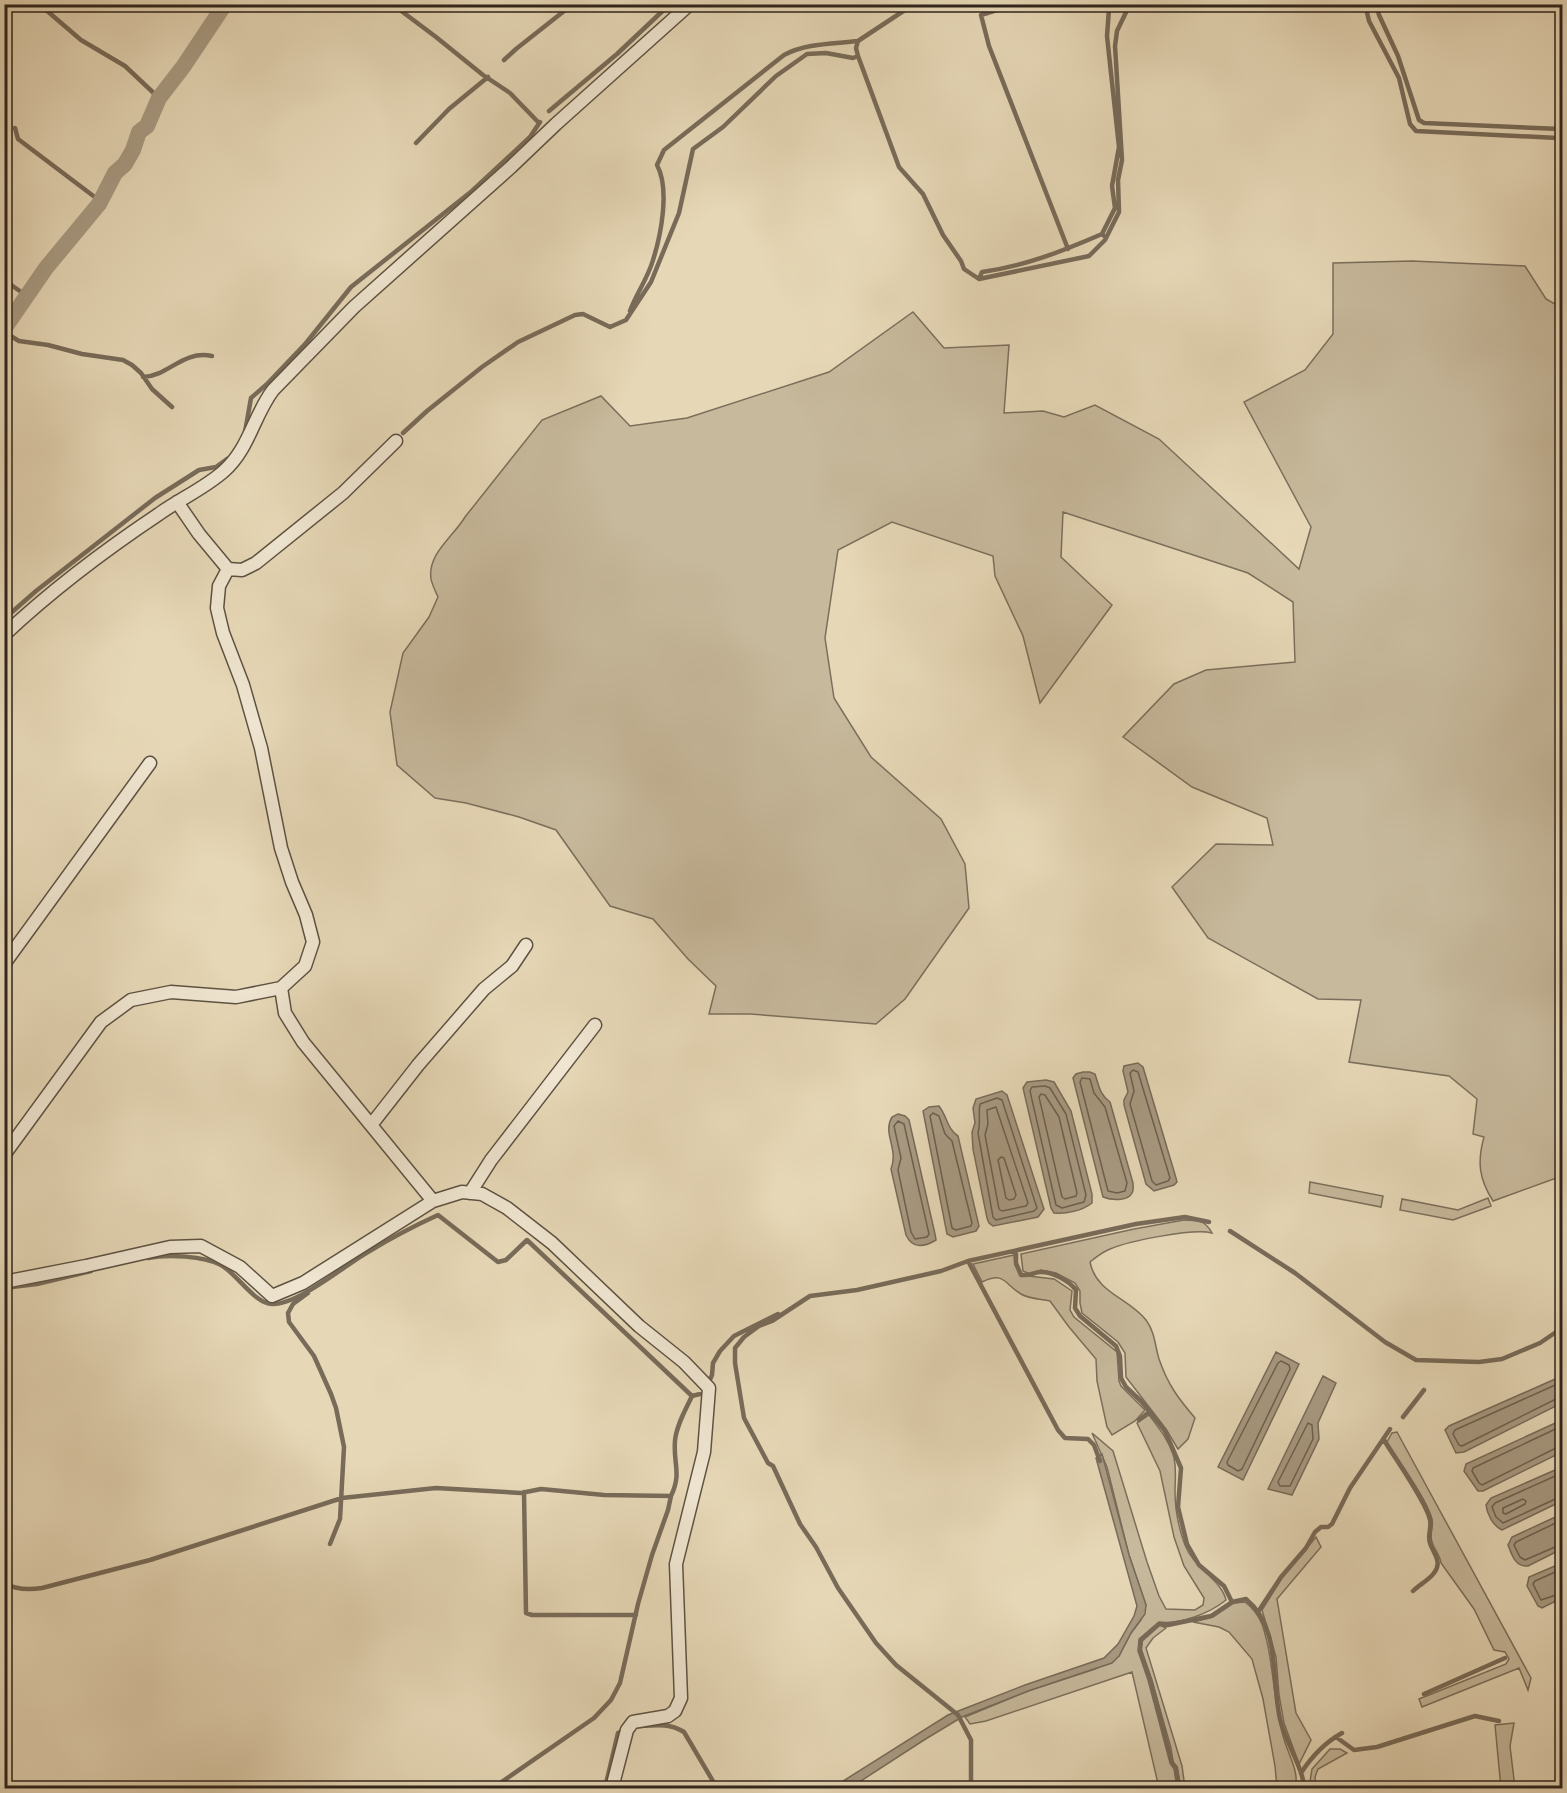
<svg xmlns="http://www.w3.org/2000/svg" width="1567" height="1793" viewBox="0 0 1567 1793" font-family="'Gentium Book Plus',serif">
<rect width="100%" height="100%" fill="#e6d7b6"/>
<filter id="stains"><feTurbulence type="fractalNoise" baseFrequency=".00333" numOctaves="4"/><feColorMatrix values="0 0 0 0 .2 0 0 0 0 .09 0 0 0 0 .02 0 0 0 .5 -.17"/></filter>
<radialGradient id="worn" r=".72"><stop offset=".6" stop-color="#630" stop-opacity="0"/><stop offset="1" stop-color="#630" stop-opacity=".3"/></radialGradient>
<path fill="#c7b99c" stroke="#7b6f5c" stroke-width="1.5" d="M1412 261 1525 266 1546 299 1562 308V1176L1493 1201C1479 1179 1477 1162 1484 1137L1473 1134 1477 1099 1449 1076 1349 1062 1361 1000 1318 999 1208 938 1172 887 1216 844 1273 845 1267 818 1192 787 1123 737 1174 684 1206 670 1295 662 1293 602 1248 573 1063 512 1061 557 1112 605 1040 703 1023 636 995 576 993 556 892 522 838 550 825 638 834 698 871 757 941 819 965 864 969 908 905 999 876 1024 750 1014H709L716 986 688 959 653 919 610 906 556 830 519 817 466 803 435 798 397 765 390 712 403 653 429 617 438 597C436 592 432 585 431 579 427 554 454 536 465 517L542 420 601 396 630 426 687 418 829 372 913 312 944 348 1009 345 1004 413 1043 411 1064 417 1095 405 1159 439 1299 569 1311 527 1244 402 1305 370 1333 334V263Z
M1310 1182 1383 1196 1381 1207 1309 1193Z
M1488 1198 1491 1206 1453 1220 1400 1210 1402 1199 1458 1210Z
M1184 1220C1198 1220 1205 1220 1212 1233 1193 1228 1129 1241 1110 1249 1103 1252 1096 1257 1090 1262 1096 1293 1129 1298 1146 1320 1155 1332 1155 1346 1159 1359 1168 1385 1178 1398 1195 1418L1188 1439 1178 1449 1166 1429 1126 1377 1125 1353 1118 1342 1082 1313 1080 1303V1291L1075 1283 1056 1273 1041 1270 1030 1274 1023 1271 1021 1254 1134 1229Z
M1014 1255 1015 1265 1020 1275 1054 1279 1072 1291 1070 1310 1074 1317 1117 1352 1119 1381 1121 1386 1145 1410 1135 1421 1112 1435 1107 1427 1097 1381 1096 1359 1069 1327 1050 1301C1041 1299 1029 1299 1021 1294 1004 1284 1005 1271 982 1282L973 1264Z
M1149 1415C1158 1427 1168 1439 1173 1454 1177 1466 1175 1479 1175 1491 1175 1508 1179 1529 1185 1545 1194 1569 1221 1579 1226 1600 1210 1613 1180 1625 1159 1622L1139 1639 1138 1651 1148 1680 1170 1763 1174 1769 1177 1788H1159L1132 1672 986 1721 970 1724 965 1717 1028 1691 1095 1669 1119 1656 1131 1633 1141 1620 1146 1605 1129 1555 1107 1467 1092 1433 1113 1451 1147 1562 1159 1596 1166 1609 1195 1610 1203 1605 1204 1598 1184 1566 1174 1537 1160 1471 1137 1423Z
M1397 1432 1531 1678 1528 1690 1519 1668 1422 1707 1419 1699 1506 1664 1509 1659 1505 1652 1494 1650 1474 1609 1441 1563C1440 1554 1434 1550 1432 1542 1429 1534 1434 1527 1432 1519 1427 1500 1399 1461 1387 1442L1392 1433Z
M1316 1537 1321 1547 1277 1599 1296 1713 1311 1740 1299 1764 1284 1723 1279 1695 1276 1657 1262 1610 1282 1578Z
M1245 1602C1253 1608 1258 1615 1262 1624 1275 1662 1272 1701 1284 1739 1288 1754 1300 1773 1295 1788H1277L1275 1766 1263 1699 1252 1659 1229 1632 1219 1627 1193 1622 1213 1617 1234 1603Z
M1160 1625 1166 1628 1153 1638 1146 1648 1182 1766 1185 1788H1181L1177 1767 1173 1762 1171 1748 1152 1681 1141 1650 1142 1640Z
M1514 1723 1510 1746 1515 1788H1501L1495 1725Z
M1330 1749H1340L1347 1753 1318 1769 1315 1777 1316 1788H1309L1312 1769Z"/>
<path fill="#a89a82" stroke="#786b59" stroke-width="1.5" d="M1138 1063 1143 1067 1176 1178 1177 1182 1174 1185 1154 1191 1146 1184 1124 1105V1100L1128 1092 1123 1071 1124 1066Z
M1083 1072H1090L1095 1074C1099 1086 1100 1095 1110 1102L1133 1183C1133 1186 1134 1190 1132 1193 1128 1202 1110 1200 1103 1197L1073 1078 1076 1074Z
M1046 1080 1054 1082 1071 1111 1092 1194V1203C1082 1211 1066 1214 1054 1213L1051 1208 1023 1088 1027 1082Z
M1002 1091 1007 1095 1044 1209 1038 1217 993 1226 989 1223 987 1218 973 1149 972 1132 975 1123 973 1108 976 1099Z
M939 1106C947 1116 947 1129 958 1136L979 1226 976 1231 953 1237 947 1234 923 1111 929 1107Z
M898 1114 905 1116 909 1120 935 1234 936 1240C923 1248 912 1248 906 1235L891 1169C899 1148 882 1134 892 1117Z
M1276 1352 1299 1364 1243 1480 1218 1467Z
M1323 1376 1336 1383 1318 1423 1319 1439 1292 1495 1268 1489Z
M1562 1376V1400L1560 1404 1464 1452 1456 1453 1445 1430 1449 1426Z
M1562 1420V1452L1483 1491H1478L1464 1471 1466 1464Z
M1102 1454 1129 1555 1146 1605 1145 1614 1131 1633 1119 1656 1112 1663 1028 1691 962 1717 924 1740 850 1788H832L948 1715 1025 1685 1104 1658 1118 1644 1134 1616 1137 1606 1096 1458Z
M1562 1467V1501L1502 1530C1493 1526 1487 1514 1486 1505L1491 1498Z
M1562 1514V1549L1528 1566C1515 1567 1512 1555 1508 1545L1512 1537Z
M1562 1563V1598L1542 1608 1538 1606 1527 1586 1529 1577Z"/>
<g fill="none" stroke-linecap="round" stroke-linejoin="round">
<path stroke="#6c604f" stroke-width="1.5" d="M1133 1070 1138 1072 1170 1178 1168 1181 1156 1185 1152 1181 1130 1104 1134 1091 1130 1073Z
M1082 1078 1090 1079 1094 1093 1105 1107 1127 1183 1125 1191 1117 1193 1108 1191 1080 1082Z
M1045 1086 1050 1088 1066 1114 1086 1195 1084 1202 1062 1208 1056 1205 1030 1091 1032 1087Z
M1041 1094 1045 1095 1059 1117 1077 1193 1076 1196 1065 1199 1062 1197 1039 1097Z
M997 1098 1002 1100 1037 1208 1034 1211 996 1220 993 1217 978 1133C981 1122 978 1113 980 1104Z
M996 1107 1028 1203 1026 1206 1002 1211 999 1209 985 1135 988 1124 987 1110Z
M933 1113 939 1116 945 1134 952 1141 972 1223 971 1226 956 1230 952 1228 930 1116Z
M898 1121 904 1124 929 1234 927 1237 915 1239 911 1232 898 1170 901 1158 894 1126Z
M1001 1157 1004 1158 1016 1195 1014 1199 1009 1200 1006 1198 998 1160Z
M1281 1361 1289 1365 1290 1369 1242 1469 1238 1471 1228 1465 1227 1462 1278 1363Z
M1562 1382 1455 1430 1453 1434 1459 1445 1462 1446 1558 1398H1562
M1308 1423 1312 1425 1313 1439 1290 1486H1280L1278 1482Z
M1562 1426 1473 1468 1472 1471 1479 1483 1482 1485 1558 1447H1562
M1562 1473 1495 1503 1492 1507 1496 1517 1503 1523 1562 1496
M1523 1499 1526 1501 1525 1504 1506 1514 1503 1513V1508Z
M1562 1520 1516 1542 1514 1545 1520 1557 1525 1560 1562 1544
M1562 1569 1535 1581 1533 1584 1541 1600 1562 1593"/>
<path stroke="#786b59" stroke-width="4.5" d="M39 4 81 40 125 66 159 98
M392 4 436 37 483 75 510 93 539 123
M914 4 858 41 856 48 858 56 899 167 923 194 943 235 961 261 964 269 979 279 1089 256 1105 240 1119 212 1118 180 1122 160 1115 46 1117 31 1130 4
M1016 4 981 15 989 46 1068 249
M1365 4 1369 21 1399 78 1410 124 1416 131 1557 138
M1376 4 1379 15 1398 56 1419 120 1424 123 1560 129 1562 127
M504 60 516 49 573 4
M549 111 617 54 670 4
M15 128 18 139 100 201
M416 143 449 109 488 77
M1102 234 1115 208 1112 186 1119 147 1107 36 1109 9 1105 4
M979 279 982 272C1025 266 1063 251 1102 234L1104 236
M4 280 27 296
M630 311C636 294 648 278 653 260 661 235 670 189 657 165L664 150 784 55C806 43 832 44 858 41
M4 332 19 341 48 345 82 354 123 360 132 365 141 373 152 389 172 407
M143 377C169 376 182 350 212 356
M245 432 251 398 267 384 306 343 351 287 472 191 530 137 540 122
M403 433 427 411 482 367 518 342 575 315 583 314 610 327 626 320 651 282 679 213 693 149 723 127 776 76 807 54 826 53 853 58 858 56
M4 619 36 591 155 498 199 470 216 467 227 459
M1230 1231 1295 1273 1385 1342 1416 1360 1479 1362 1502 1359 1540 1343 1562 1328
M1016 1251V1263L1021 1275C1032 1276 1033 1272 1041 1272 1053 1272 1069 1281 1076 1290L1075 1308 1080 1316 1116 1346 1120 1356 1121 1378 1126 1387 1142 1402 1165 1431 1181 1468 1178 1507 1187 1544 1199 1565 1224 1586 1232 1602 1246 1599C1281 1628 1271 1679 1280 1719 1285 1741 1304 1770 1304 1788
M148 1258C168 1254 203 1256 221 1265 236 1273 255 1304 272 1304 298 1305 345 1265 368 1252 391 1238 414 1226 438 1215L498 1262 506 1260 527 1240 692 1396
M968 1261 1058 1430 1065 1438 1088 1439 1094 1445 1100 1461
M4 1288 37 1284 91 1271
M308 1293 293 1304 288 1313 289 1322 314 1356 331 1394 336 1408 344 1447 340 1519 330 1544
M1403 1417 1424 1390
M1139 1420 1149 1412
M1384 1440C1394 1457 1427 1503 1430 1520 1432 1528 1427 1535 1430 1543 1433 1553 1443 1562 1434 1573 1429 1580 1419 1585 1413 1591
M524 1492 526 1613 532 1615H636
M4 1583C16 1590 29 1590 42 1588L150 1560 342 1498 436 1488 521 1493 541 1489 604 1495 671 1496C682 1473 673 1464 675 1441 676 1426 686 1409 692 1396L704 1393 712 1375 713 1363 720 1351 734 1336 778 1314
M1258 1612 1281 1577 1306 1548 1315 1532 1321 1527H1328L1332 1524 1350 1488 1390 1429
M1424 1694 1505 1658
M640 1726C656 1725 670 1723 684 1732L717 1788
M1336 1737 1354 1750 1377 1747 1475 1716 1499 1721
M1301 1773C1312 1756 1324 1743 1342 1733
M493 1788 594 1718 611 1700 620 1683 638 1604 652 1555 668 1510 671 1496
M605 1788 618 1733 626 1729
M971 1788V1740L958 1715 896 1665 876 1643 838 1588 816 1547 800 1524 773 1466 768 1463 744 1418 735 1363V1348L744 1337 759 1326 772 1321 810 1296 857 1290 941 1271 968 1261 1136 1224 1185 1217 1209 1222
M1179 1788 1176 1768 1172 1763 1151 1682 1140 1650 1141 1640 1159 1624 1168 1625 1211 1616 1232 1602"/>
<path stroke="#a89a82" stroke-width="16" d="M4 329 46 268 99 204 115 173 125 164 133 150 139 132 147 126 159 98 183 67 225 4"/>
<g stroke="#5d5242" stroke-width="15">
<path id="minor" d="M177 502 199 534 228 569 242 570 256 563 343 493 396 441
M4 635C52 590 105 550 159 514 180 499 205 488 224 471 249 449 254 415 273 390L354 307 511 167 556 124 690 4
M4 964 150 763
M281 988 285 1013 303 1042 433 1201
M371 1125 418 1065 484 989 512 966 526 945
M4 1155 101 1022 131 1000 171 992 236 997 281 988 305 966 313 942 306 915 292 882 281 848 261 748 243 685 223 633 217 608 219 586 228 569
M470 1193 491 1160 595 1025
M4 1282 86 1266 170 1247 201 1246 240 1267 272 1296 303 1283 433 1201 462 1192 482 1194 507 1208 552 1243 639 1326 684 1362 709 1388 704 1452 676 1564 681 1698 675 1711 668 1716 633 1722 627 1730 612 1788"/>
</g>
<use href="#minor" stroke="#efe5d0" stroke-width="12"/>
</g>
<rect width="1567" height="1793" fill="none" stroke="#e6d7b6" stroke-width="24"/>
<rect x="6" y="6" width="1555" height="1781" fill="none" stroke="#2f251c" stroke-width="3"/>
<rect x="12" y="12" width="1543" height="1769" fill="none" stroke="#2f251c" stroke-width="1.5"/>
<rect width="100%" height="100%" filter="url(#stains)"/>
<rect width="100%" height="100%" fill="url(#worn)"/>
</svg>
